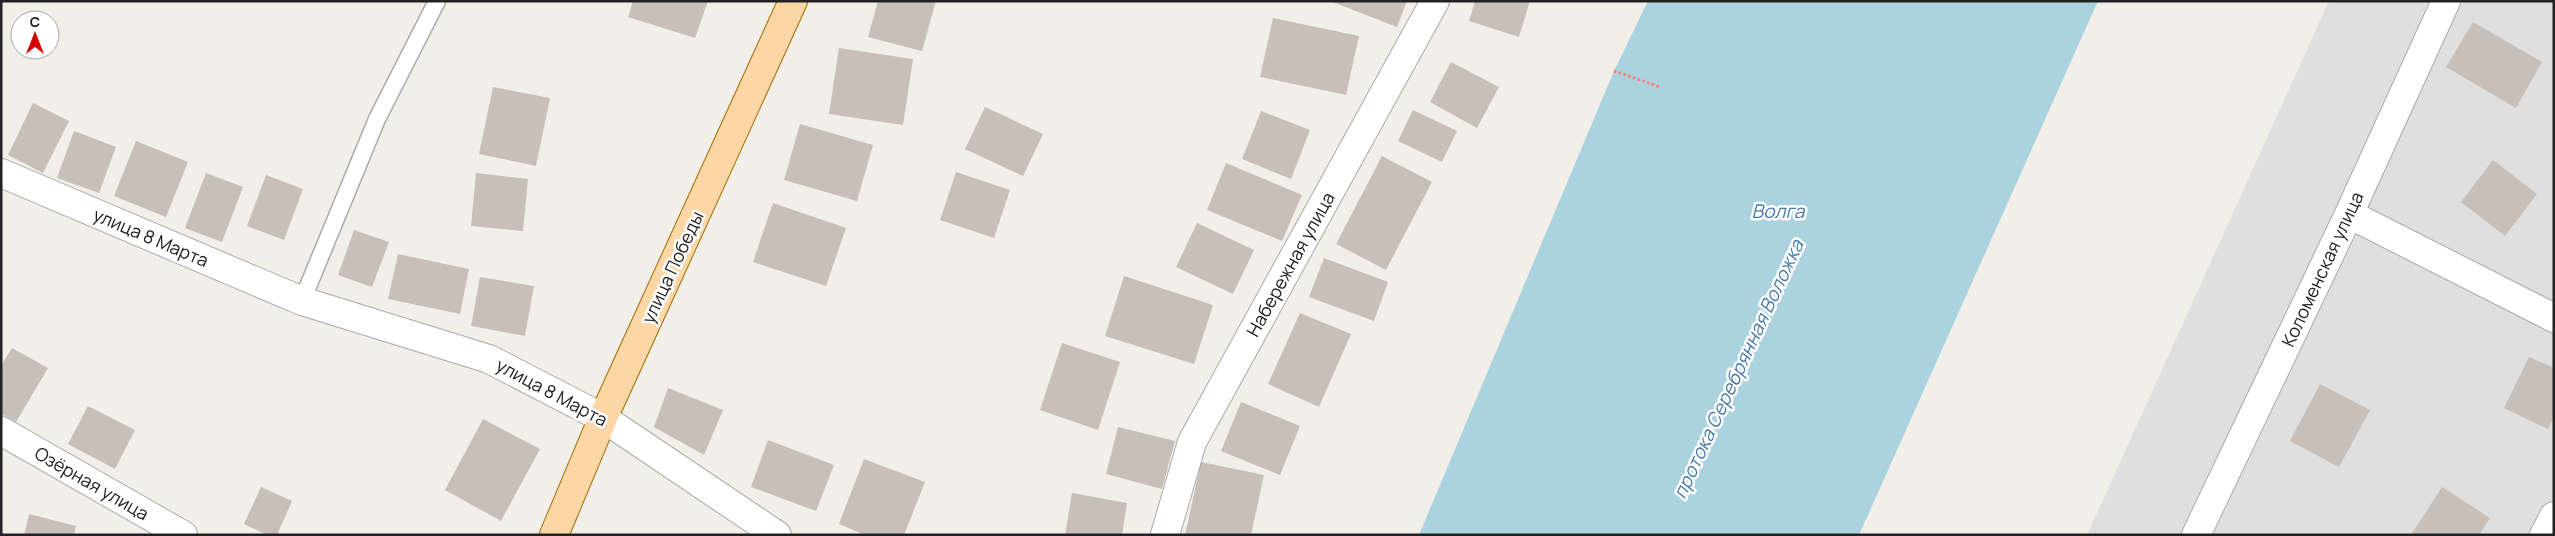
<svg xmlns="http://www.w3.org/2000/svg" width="2555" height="536" viewBox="0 0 2555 536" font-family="Manrope,sans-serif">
<rect width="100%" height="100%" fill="#f2efe9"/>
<path fill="#e0dfdf" d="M2329 1H2554V535H2087Z"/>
<path fill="#aad3df" d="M1648 1H2098L1859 535H1419L1614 71Z"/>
<path fill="#c7bfb8" d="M633 1H708L695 38 628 17Z
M878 1H936L922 51 868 37Z
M1330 1H1407L1397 27Z
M1475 1H1530L1519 37 1469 21Z
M1273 18 1359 36 1346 95 1260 77Z
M2473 22 2542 62 2516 108 2446 67Z
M839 48 913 59 903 125 829 114Z
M1451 62 1499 87 1477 128 1430 102Z
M493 87 550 98 536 166 479 154Z
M33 103 69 121 43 173 8 155Z
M985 107 1043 134 1023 176 965 149Z
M1413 110 1457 131 1442 162 1398 141Z
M1261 111 1310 130 1291 179 1242 159Z
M800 124 873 145 857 201 784 180Z
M74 131 116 147 99 193 57 178Z
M136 141 188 162 166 217 114 196Z
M1382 156 1432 182 1386 270 1336 244Z
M2493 160 2537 194 2505 236 2461 202Z
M1226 163 1302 195 1282 241 1207 210Z
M956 172 1010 190 994 238 940 220Z
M206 173 243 187 222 242 185 228Z
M476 173 528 179 523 231 471 226Z
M266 175 303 189 284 240 247 226Z
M773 203 846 228 826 286 753 262Z
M1197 223 1254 250 1233 294 1176 267Z
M354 230 389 242 372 287 338 275Z
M398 254 469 269 460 314 388 299Z
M1324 258 1388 282 1374 321 1309 297Z
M1124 276 1213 305 1194 364 1105 336Z
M480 277 534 286 525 336 471 326Z
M1300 313 1351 334 1319 407 1268 384Z
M1062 343 1120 362 1098 430 1040 410Z
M12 348 48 368 16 422 1 414V366Z
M2529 357 2554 368V416L2548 429 2504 408Z
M2320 384 2370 410 2339 467 2290 441Z
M668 388 723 410 704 455 654 427Z
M1241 402 1300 426 1280 475 1221 451Z
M88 406 135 430 115 469 68 444Z
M483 419 540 449 501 521 445 490Z
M1118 427 1175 441 1162 489 1106 474Z
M768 440 834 465 816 511 751 487Z
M864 459 925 482 904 535H865L839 524Z
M1201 462 1264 475 1251 535H1185Z
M261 487 292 501 277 535H267L244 524Z
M2442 487 2490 518 2479 535H2411Z
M1072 493 1127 503 1122 535H1065Z
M29 514 76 526 74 535H24Z"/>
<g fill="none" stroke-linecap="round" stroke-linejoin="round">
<g stroke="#a9a9a9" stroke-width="19">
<path id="lane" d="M302 301 377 119 437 1"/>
</g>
<g stroke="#a9a9a9" stroke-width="30">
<path id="street" d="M1 173 302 301 489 359 603 418 777 535
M2349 214 2554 318
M1 431 183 535
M1165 535 1192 442 1435 1
M2196 535 2349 214 2446 1
M2544 535 2554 516"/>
</g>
<g stroke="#a06b00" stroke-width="30">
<path id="primary" d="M554 535 603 418 793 1"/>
</g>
<path stroke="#fa8072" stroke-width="3" stroke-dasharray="2.5 2.5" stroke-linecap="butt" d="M1614 71 1660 87"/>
<use href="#lane" stroke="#fff" stroke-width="16"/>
<use href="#street" stroke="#fff" stroke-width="28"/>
<use href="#primary" stroke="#fcd6a4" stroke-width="28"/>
</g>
<g text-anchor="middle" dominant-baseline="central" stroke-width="5" stroke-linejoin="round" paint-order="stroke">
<g font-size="18" fill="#222" stroke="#fff">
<text transform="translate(151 237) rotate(23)">улица 8 Марта</text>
<text transform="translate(1290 264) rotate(-61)">Набережная улица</text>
<text transform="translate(672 267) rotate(-65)">улица Победы</text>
<text transform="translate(2322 269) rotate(-65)">Коломенская улица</text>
<text transform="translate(552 392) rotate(28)">улица 8 Марта</text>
<text transform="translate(92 483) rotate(30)">Озёрная улица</text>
</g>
<g font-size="19" font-style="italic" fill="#4a7aab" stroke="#fff">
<text x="1778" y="211">Волга</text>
<text transform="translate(1738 369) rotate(-65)">протока Серебрянная Воложка</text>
</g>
</g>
<rect width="2555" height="536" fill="none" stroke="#222222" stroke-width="5"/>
<g transform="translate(35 35)"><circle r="24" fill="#ffffff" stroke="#a7a7a7"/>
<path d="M0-4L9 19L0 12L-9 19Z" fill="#d40000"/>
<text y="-8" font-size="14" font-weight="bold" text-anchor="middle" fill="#222222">С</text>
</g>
</svg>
